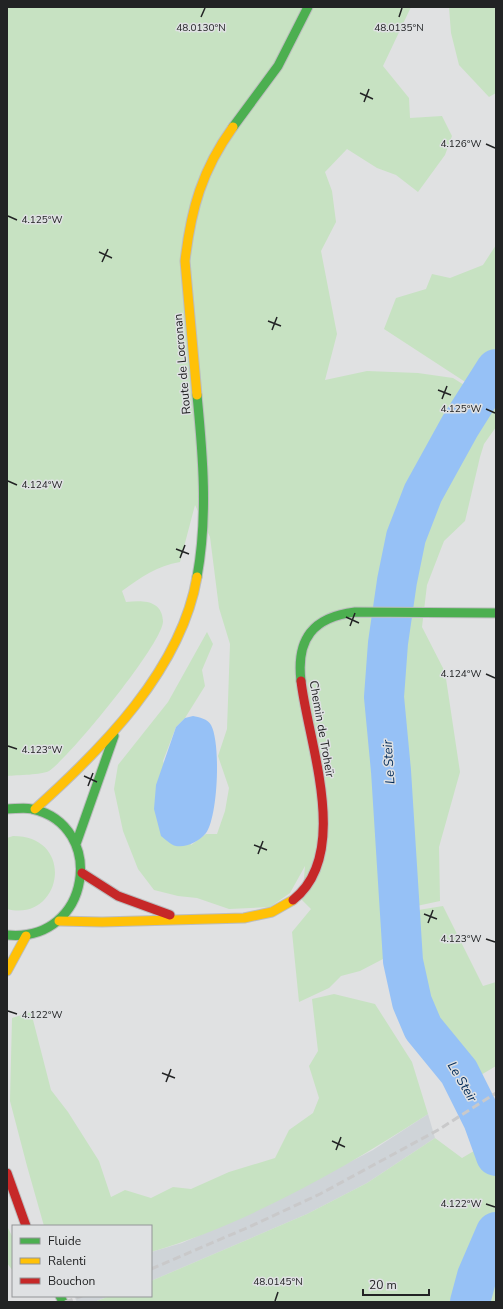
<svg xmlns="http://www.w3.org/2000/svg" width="503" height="1309" viewBox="0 0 503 1309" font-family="'Nunito Sans',sans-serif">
<rect width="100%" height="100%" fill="#e0e1e2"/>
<path fill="#cfd4d8" d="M428 1114 435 1138 367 1183 307 1214 151 1281V1252L182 1243 257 1210 373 1150Z
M74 1296H110L94 1302H77Z"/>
<path fill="#c7e2c2" d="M7 7H411L383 66 409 98 410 118 442 116 452 136 445 155 418 192 396 175 377 168 347 149 325 172 332 191 336 222 321 251 337 334 325 380 367 371 418 373 453 378 496 405V427L484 444 480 457 465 521 444 541 427 585 422 627 445 672 460 772 439 847 440 901 412 907 385 919 383 959 360 971 341 976 329 988 299 1002 292 932 311 909 302 900 305 866 290 893 270 907 229 909 197 898 178 896 154 890 138 869 123 831 114 789 118 765 168 702 207 632 213 644 202 670 205 686 185 718 176 727 163 761 191 845 206 834H217L225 811 229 788 218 756 227 729 230 644 219 608 210 537 195 505 180 562C157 566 141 577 122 591L126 602C143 600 162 600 163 621 164 642 70 757 49 771 42 775 17 775 7 776Z
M449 7H496V93L489 97 459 65 451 33Z
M496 245V402L384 329 396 298 426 289 432 274 450 278 483 265Z
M13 836C77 836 62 923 7 909V838Z
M443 906 483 986 496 982V1066L469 1082 435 1016 406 912Z
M334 994 375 1004 412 1062 428 1114C345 1168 247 1224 151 1252V1226H44L27 1166 10 1101 12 1018 31 1012 51 1090 68 1112 99 1161 111 1197 125 1190 151 1198 173 1187 191 1189 229 1172 275 1158 289 1130 313 1113 319 1098 309 1066 318 1051 312 999Z
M435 1138 462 1158 496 1138V1302H94L110 1296H151V1281L307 1214 367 1183Z
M7 1226 13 1238V1271L7 1263Z"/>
<path fill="#96c1f6" d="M193 716C199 717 208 719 211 725 221 743 218 817 206 833 200 841 186 848 176 846 171 845 165 839 161 836L154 809 156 785 176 727 185 718Z"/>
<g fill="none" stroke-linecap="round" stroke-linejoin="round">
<path stroke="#96c1f6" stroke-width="40" d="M496 369 460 426 423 493 406 537 397 581 388 643 384 697 391 771 403 961 412 1002 423 1028 459 1072 483 1120 496 1156
M470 1302 477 1276 496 1232"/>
<g stroke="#bcbdbe" stroke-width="11">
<path id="fast" d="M233 127 278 66 308 7
M197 577C208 517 203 456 197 395
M301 681C296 639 313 617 355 612L496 613
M7 809C15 809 24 807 32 809 107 825 92 943 7 935
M76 844 114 736
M60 1296 63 1302"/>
</g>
<g stroke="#bcbdbe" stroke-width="11">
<path id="slow" d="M197 395 185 261C191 209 202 170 233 127
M35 809C102 749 181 670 197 577
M59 921 102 922 244 918 272 912 293 900
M7 971 26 936"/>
</g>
<g stroke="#bcbdbe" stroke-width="11">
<path id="jam" d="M82 873 118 896 170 915
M293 900C352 854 308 742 301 681
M7 1173 26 1226"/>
</g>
<use href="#fast" stroke="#4caf50" stroke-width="9"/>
<use href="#slow" stroke="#ffc107" stroke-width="9"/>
<use href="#jam" stroke="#c62828" stroke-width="9"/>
<path stroke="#c9c9ca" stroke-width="3" stroke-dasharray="8 4" stroke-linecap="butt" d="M151 1269 249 1227 320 1194 438 1130 496 1093
M65 1302 82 1296"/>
</g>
<path fill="none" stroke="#222324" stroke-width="1.5" d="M201 17 205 8M399 17 402 8M360 93 373 99M364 102 369 89M486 144 495 148M8 216 17 220M99 252 112 258M102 262 108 249M268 321 281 326M272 330 277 317M438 390 451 395M442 399 447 386M486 409 495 413M8 481 17 485M176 549 189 554M180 558 185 545M346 617 359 623M350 626 355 613M486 674 495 678M8 746 17 749M84 776 97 782M88 786 93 773M254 845 267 850M258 854 263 841M424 914 437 919M428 923 433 910M486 939 495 942M8 1011 17 1014M162 1073 175 1078M166 1082 171 1069M332 1141 345 1147M336 1150 341 1137M486 1204 495 1207M275 1301 278 1292"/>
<g text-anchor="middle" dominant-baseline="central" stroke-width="3" stroke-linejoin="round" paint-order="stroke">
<g font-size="12" fill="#222324" stroke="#dfe1e3">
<text transform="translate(182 364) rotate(-95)">Route de Locronan</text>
<text transform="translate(322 729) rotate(80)">Chemin de Troheïr</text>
</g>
<g font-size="13" font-style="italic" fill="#002a58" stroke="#dfe1e3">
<text transform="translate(389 762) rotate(-94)">Le Steir</text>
<text transform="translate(462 1082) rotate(59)">Le Steir</text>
</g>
</g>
<g font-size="10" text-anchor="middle" fill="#222324" stroke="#dfe1e3" stroke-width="3" stroke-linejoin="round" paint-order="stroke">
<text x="201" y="31">48.0130°N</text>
<text x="399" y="31">48.0135°N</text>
<text x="461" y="147">4.126°W</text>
<text x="42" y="223">4.125°W</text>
<text x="461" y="412">4.125°W</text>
<text x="42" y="488">4.124°W</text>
<text x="461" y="677">4.124°W</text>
<text x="42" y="753">4.123°W</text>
<text x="461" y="942">4.123°W</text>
<text x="42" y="1018">4.122°W</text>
<text x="461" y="1207">4.122°W</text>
<text x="278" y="1285">48.0145°N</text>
</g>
<rect width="503" height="1309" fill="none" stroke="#222324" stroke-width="16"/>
<rect x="12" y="1225" width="140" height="72" fill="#dfe1e3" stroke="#939597"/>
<rect x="20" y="1238" width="20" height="6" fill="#4caf50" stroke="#939597"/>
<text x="48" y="1245" font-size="12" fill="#222324">Fluide</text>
<rect x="20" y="1258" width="20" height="6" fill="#ffc107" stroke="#939597"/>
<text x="48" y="1265" font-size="12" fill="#222324">Ralenti</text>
<rect x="20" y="1278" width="20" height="6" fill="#c62828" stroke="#939597"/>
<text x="48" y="1285" font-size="12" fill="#222324">Bouchon</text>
<path d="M363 1289v6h66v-6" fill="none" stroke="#222324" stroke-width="2"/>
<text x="369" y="1289" font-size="12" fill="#222324" stroke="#dfe1e3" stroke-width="3" paint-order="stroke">20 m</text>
</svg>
